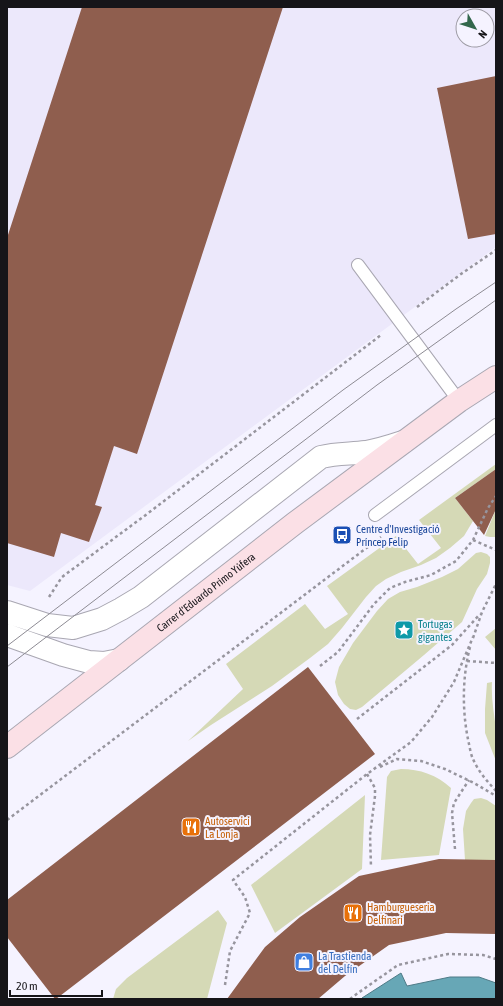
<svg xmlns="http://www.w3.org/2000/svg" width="503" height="1006" viewBox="0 0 503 1006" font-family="'Asap Condensed',sans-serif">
<rect width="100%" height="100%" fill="#f5f3ff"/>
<path fill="#ece8fb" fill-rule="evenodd" d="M7 7H496V247L30 591 7 585ZM463 16H487V40H463Z"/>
<path fill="#d5d9b6" d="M496 464V469L455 498 473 521 464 536 450 548 436 558 421 565 401 572 386 579 376 586 366 597 342 628 328 644 310 658 272 686 211 725 188 741 243 689 226 664 305 604 325 629 348 614 327 586 396 536 418 564 441 548 419 520Z
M496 509V537H490L485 536Z
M481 552 487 554 490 557V563L487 574 477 589 462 622 424 655 362 707 356 710 350 709 344 704 338 695 335 682 339 667 353 643 377 611 388 599 400 592 417 587 442 577 458 569 476 553Z
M496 628V650L485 637Z
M492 682C491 698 494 713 496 729 497 739 496 750 496 761L485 733V709L487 683Z
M401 769C420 769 437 775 451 788L439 855 381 860 387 777 391 771Z
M365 795 362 869 275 933 251 885Z
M481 798 487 800 496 806V860H465L463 829 466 811 471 803 474 799Z
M218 910 227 923 207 999H113L116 989 127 978Z"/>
<path fill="#67a7b6" stroke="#4f7b87" d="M401 973 407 986 450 977H479L496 983V999H363L362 998Z"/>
<path fill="#8f5e4e" d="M82 7H283L137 454 114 446 95 505 102 507 89 542 61 533 54 557 7 543V238Z
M496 76V234L468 239 437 88Z
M496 469V509L484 535 455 498Z
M308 667 375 754 56 999H55L7 937V900Z
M439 859 496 860V934L446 933 389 945 345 976 318 999H227L265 947 300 917 359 876Z"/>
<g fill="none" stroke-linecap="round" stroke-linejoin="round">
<g stroke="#a9a7b2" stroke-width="14">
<path id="service" d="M358 265 459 401
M375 515 496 425"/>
</g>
<g stroke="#a9a7b2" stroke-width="24">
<path id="minor" d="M7 612 47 625 73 628 102 619 121 609 141 597 321 457C336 453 351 454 366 452 378 450 391 446 403 442
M7 635 63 655 89 662 104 663 119 660"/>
</g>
<g stroke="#a9a7b2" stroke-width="24">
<g id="secondary">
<path id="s1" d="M7 747 295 523 459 401 496 377"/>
</g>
</g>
<path stroke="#97959e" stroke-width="2.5" stroke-dasharray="3 3" stroke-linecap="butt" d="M417 307 461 274 496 250
M473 540 496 550
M49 597 62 577 147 514 381 335
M473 638 482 612 496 584
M470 647C462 678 462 713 469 744 470 749 471 755 473 759 478 771 487 781 496 791
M467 661 496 663
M320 666 338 652 374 604 390 588 405 582 431 575 456 561 473 540 488 508 496 496
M357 719 452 645 480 614
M380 767 397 759 421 761 445 769 474 783 496 796
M367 774 375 788V796L370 835 371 867
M7 820 381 537
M455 849 452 813 454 803 469 780
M225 985 230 951 250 913 245 897 233 880 367 774 411 742 432 717 454 682 473 637
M350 999 358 993 398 965 448 954 483 955 496 959"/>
<use href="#service" stroke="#fff" stroke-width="12"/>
<use href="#minor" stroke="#fff" stroke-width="22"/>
<use href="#secondary" stroke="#fbe0e6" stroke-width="22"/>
<path stroke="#8d8b93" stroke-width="1" d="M7 646 343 390 456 309 496 282
M7 667 377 385 496 300"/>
</g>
<defs>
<g id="bus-square" transform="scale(1)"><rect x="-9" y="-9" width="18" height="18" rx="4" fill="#1a4fb4" stroke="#f5f3ff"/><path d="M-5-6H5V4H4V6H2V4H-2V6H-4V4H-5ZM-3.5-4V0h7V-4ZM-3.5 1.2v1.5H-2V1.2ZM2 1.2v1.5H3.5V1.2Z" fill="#fff"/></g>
<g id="sight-square" transform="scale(1)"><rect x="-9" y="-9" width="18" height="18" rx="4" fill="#0f9aa8" stroke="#f5f3ff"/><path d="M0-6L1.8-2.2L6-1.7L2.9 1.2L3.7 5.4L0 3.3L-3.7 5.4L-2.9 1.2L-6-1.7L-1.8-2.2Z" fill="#fff"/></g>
<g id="restaurant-square" transform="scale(1)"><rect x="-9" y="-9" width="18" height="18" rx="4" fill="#e8710a" stroke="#f5f3ff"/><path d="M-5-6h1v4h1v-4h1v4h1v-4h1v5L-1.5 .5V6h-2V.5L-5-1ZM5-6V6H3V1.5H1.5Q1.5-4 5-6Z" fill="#fff"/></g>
<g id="shop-square" transform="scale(1)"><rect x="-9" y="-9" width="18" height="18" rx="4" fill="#3f7fe0" stroke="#f5f3ff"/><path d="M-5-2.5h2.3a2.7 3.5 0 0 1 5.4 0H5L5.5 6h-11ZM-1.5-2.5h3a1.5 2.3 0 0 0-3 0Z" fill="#fff"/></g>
</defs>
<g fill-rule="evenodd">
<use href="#bus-square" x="342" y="535"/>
<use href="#sight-square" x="404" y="630"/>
<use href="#restaurant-square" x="191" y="827"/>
<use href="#restaurant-square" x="353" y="913"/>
<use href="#shop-square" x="304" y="962"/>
</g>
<g text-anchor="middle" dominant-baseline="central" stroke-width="4" stroke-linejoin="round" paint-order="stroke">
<g font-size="11" fill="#164399" stroke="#f5f3ff" text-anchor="start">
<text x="356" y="529">Centre d'Investigació<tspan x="356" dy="13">Príncep Felip</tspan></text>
</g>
<g font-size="11" fill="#161519" stroke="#f5f3ff">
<text stroke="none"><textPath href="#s1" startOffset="252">Carrer d'Eduardo Primo Yúfera</textPath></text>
</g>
<g font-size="11" fill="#0d838f" stroke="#f5f3ff" text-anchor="start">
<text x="418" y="624">Tortugas<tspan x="418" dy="13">gigantes</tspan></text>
</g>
<g font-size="11" fill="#c56008" stroke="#f5f3ff" text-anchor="start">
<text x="205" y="821">Autoservici<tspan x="205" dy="13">La Lonja</tspan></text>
<text x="367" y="907">Hamburgueseria<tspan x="367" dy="13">Delfinari</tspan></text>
</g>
<g font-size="11" fill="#366cbe" stroke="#f5f3ff" text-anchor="start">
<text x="318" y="956">La Trastienda<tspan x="318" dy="13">del Delfín</tspan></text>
</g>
</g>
<rect width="503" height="1006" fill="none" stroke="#161519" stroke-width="16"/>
<g transform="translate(475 28) rotate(129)"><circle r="19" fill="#f5f3ff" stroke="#9c9aa3"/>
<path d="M0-3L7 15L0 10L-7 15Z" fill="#32674c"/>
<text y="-6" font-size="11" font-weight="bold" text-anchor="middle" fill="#161519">N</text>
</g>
<path d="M10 990v6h92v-6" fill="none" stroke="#161519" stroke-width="2"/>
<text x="16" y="990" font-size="12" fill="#161519" stroke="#f5f3ff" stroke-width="3" paint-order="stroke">20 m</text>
</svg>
